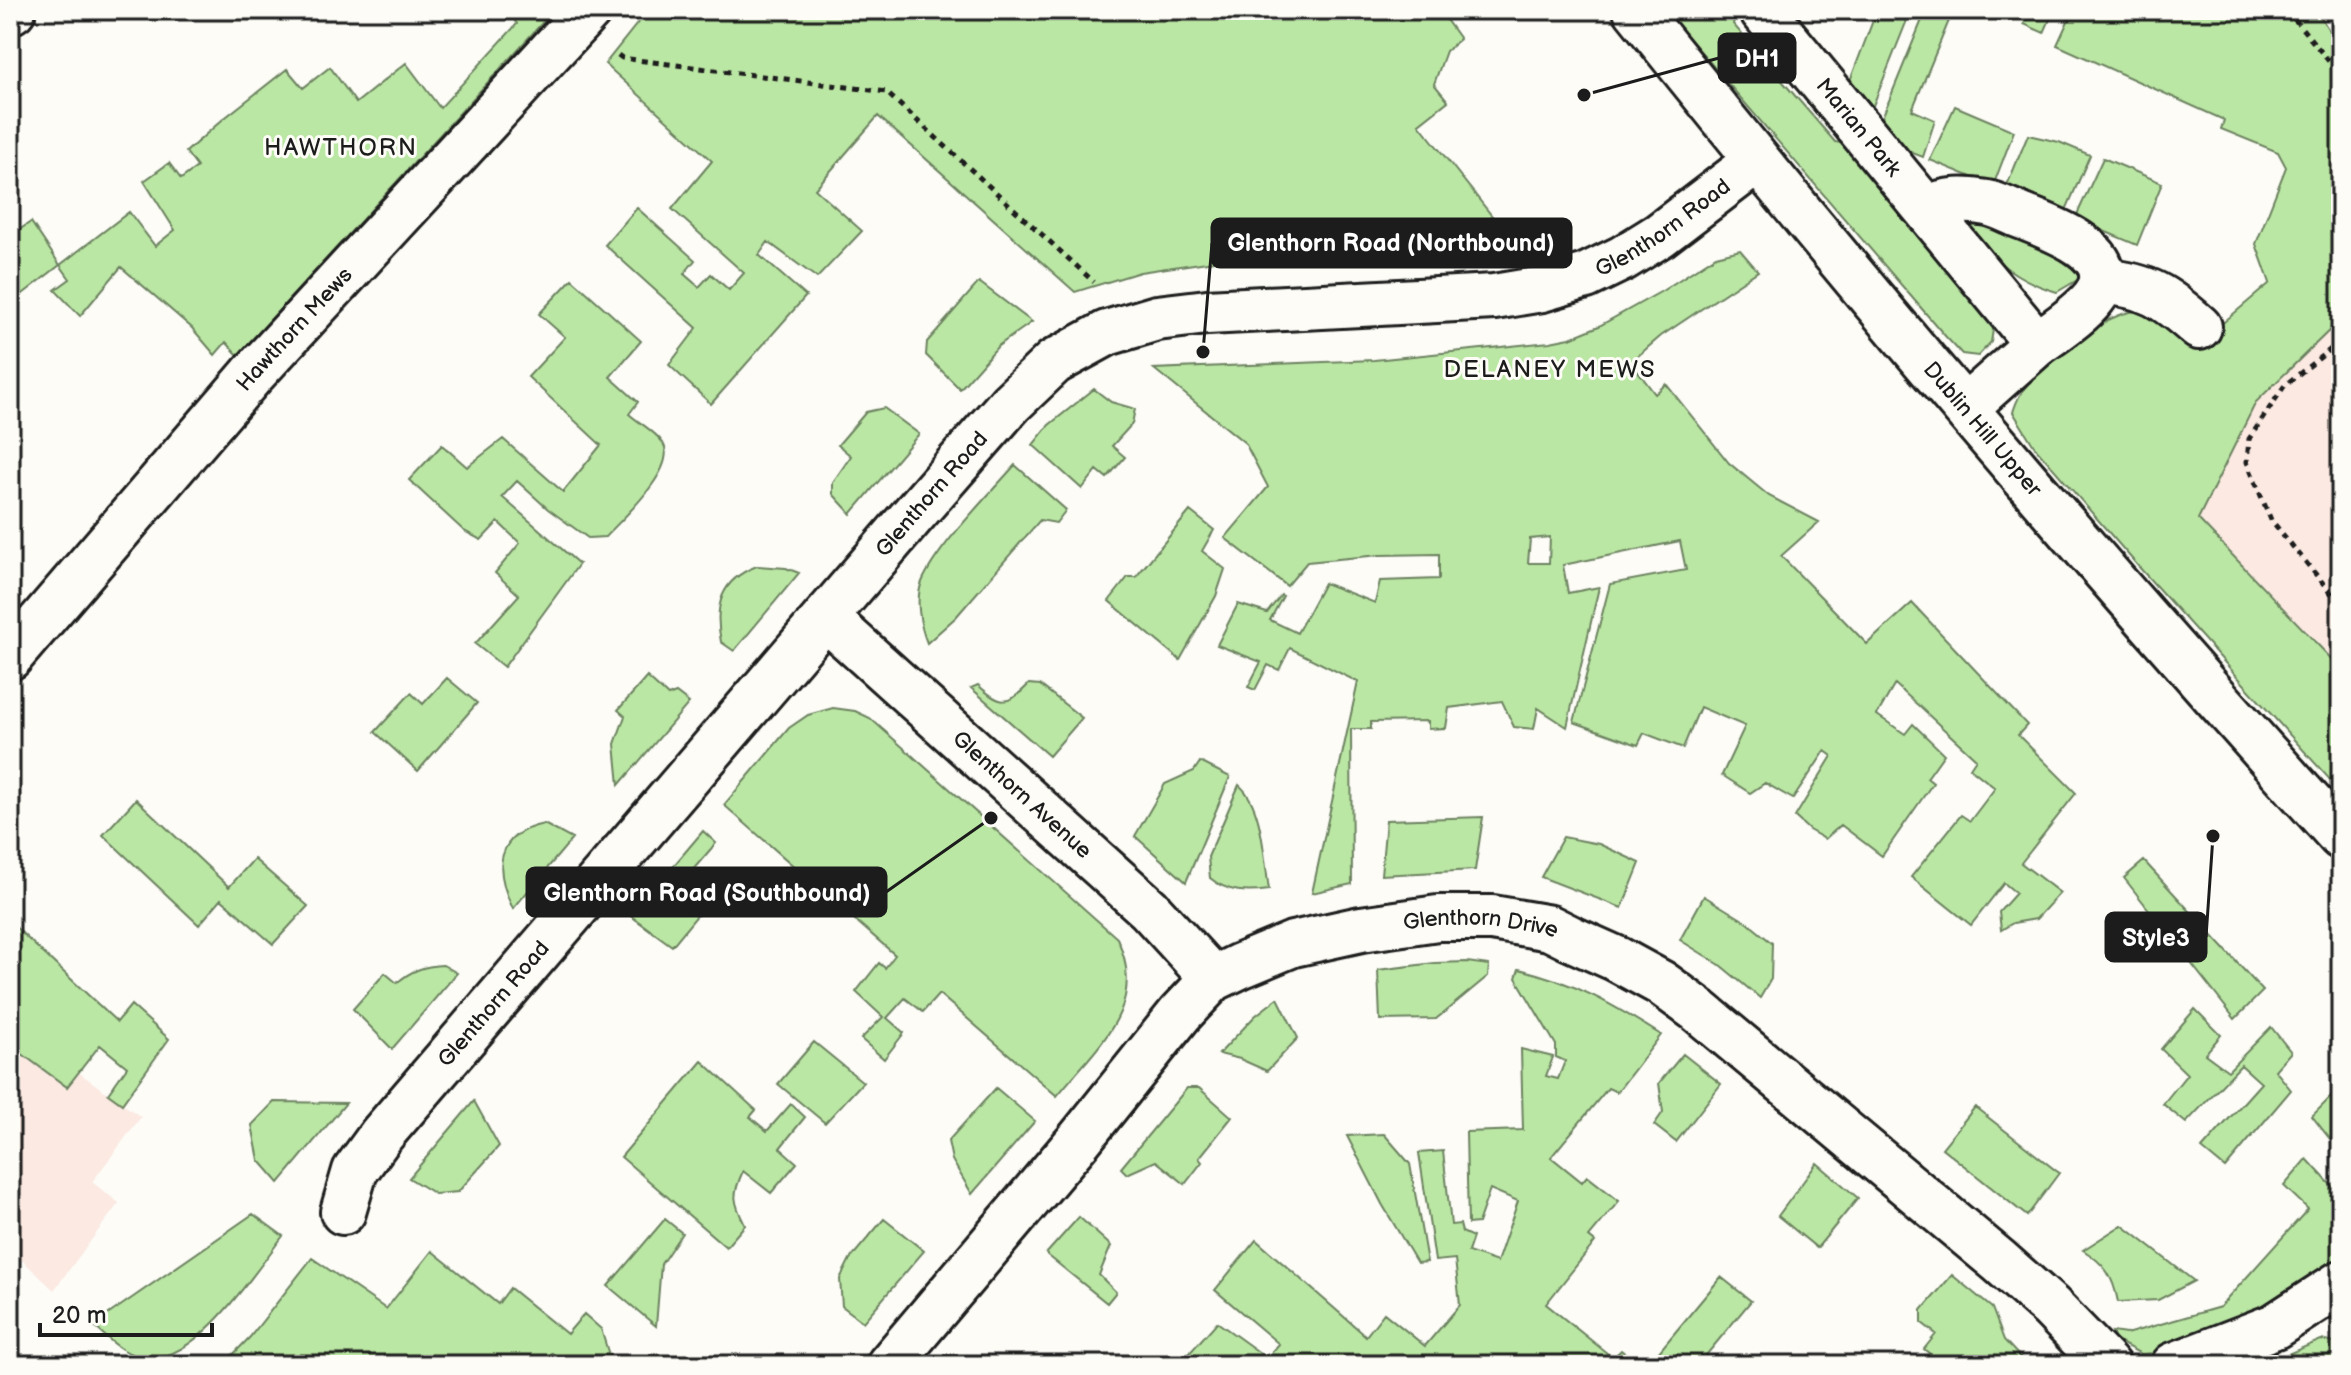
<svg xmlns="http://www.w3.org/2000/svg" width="2351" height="1375" viewBox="0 0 2351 1375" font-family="'Balsamiq Sans',sans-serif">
<rect width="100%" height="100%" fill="#fdfcf7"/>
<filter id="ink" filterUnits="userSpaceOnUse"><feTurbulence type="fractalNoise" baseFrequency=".0125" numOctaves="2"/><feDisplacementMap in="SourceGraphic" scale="16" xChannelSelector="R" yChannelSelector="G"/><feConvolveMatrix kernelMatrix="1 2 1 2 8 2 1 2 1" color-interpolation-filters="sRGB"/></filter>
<g filter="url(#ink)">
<path fill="#fbe9e2" d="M2341 223V669L2106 421Z
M10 1045 66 1087 78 1072 141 1117 92 1182 119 1203 54 1290 10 1249Z"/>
<path fill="#bbe7a4" stroke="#6c8260" stroke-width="2" fill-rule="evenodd" d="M508 10H554L238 355 226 342 215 355 192 328 121 267 80 316 55 290 70 279 60 265 10 304V236L31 222 60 265 129 212 155 246 175 230 144 181 169 163 181 179 197 167 186 152 222 120 287 69 303 88 330 67 356 103 406 63 440 108 517 24Z
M648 10H1439L1460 39 1446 51 1434 84 1448 101 1419 124 1515 245 1400 256 1214 261 1140 272 1075 292 878 116 815 189 862 231 817 278 768 242 759 255 806 296 711 404 669 365 697 328 605 245 637 208 695 260 684 274 699 287 711 274 729 290 744 273 672 209 712 161 605 64Z
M1665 10H1737L1733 24 1835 142 1855 145 1994 324 1991 342 1978 356 1962 354 1946 337Z
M1877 10H1911L1870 113 1848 86Z
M1926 10 1953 11 1912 110 1935 120 1923 157 1897 147 1879 125Z
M2018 10H2054L2044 33 2024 24 2027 16Z
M2073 10H2320L2318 13 2341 49V319L2256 402 2198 519 2341 669V792L2138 566 2034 446 2013 412C2015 406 2017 400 2020 395 2037 367 2116 299 2149 313 2165 319 2180 337 2192 349L2270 283 2256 244 2286 167 2278 152 2221 129 2224 120 2057 45Z
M1955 106 2014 131 1993 186 1930 160Z
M2028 135 2059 142 2090 155 2064 215 2005 190Z
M2103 158 2162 183 2137 245 2075 219Z
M1982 217 2061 245 2084 276 2057 292C2020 282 1993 260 1967 232Z
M1740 250 1758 271 1661 336 1631 362 1655 394 1666 384 1729 463 1769 496 1819 522 1781 556 1867 644 1912 603 2027 725 2018 735 2076 793 2021 863 2060 893 2036 919 2013 923 2001 930 1999 912 2016 893 2004 883 1971 925 1911 877 1961 815 1970 821 1995 788 1970 768 1976 759 1895 684 1877 715 1905 734 1913 724 1944 754 1927 778 1933 783 1882 856 1841 825 1825 839 1809 830 1795 817 1832 756 1825 751 1793 799 1765 783 1750 793 1722 775 1745 726 1700 707 1683 748 1644 733 1638 745 1574 722 1610 584 1686 570 1680 541 1563 565 1568 593 1599 587 1567 727 1538 708 1534 729 1514 727 1502 701 1449 708 1446 728 1428 729V721L1371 722V729H1351L1352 884 1312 893 1358 682 1290 648 1279 670 1268 665 1255 690 1248 687 1261 662 1217 645 1238 604 1267 613 1281 595 1283 596 1270 620 1297 633 1324 583 1375 603 1380 581 1439 579V554L1380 555 1307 562 1287 586 1225 538 1268 487 1245 443 1154 369 1374 360 1550 342 1570 338 1599 326 1662 291 1716 256ZM1550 537 1549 563H1528L1530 539Z
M572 279 641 341 610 377 638 402 629 414C639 423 656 432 663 443 679 468 621 520 605 537L588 538 548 509 517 481 502 497 579 564 504 667 475 644 519 595 495 573 520 543 498 522 481 540 464 531 409 480 442 445 467 467 503 439 563 492 601 445 528 377 565 337 539 314Z
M979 282 1032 322 998 346 960 389 926 355 927 342Z
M1094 389 1111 402 1135 409 1132 424 1112 446 1125 457 1107 478 1097 470 1082 489 1033 445 1049 425Z
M884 408 919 434 851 514 833 494V482L851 456 838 445 866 412Z
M1015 465 1066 510 1056 523 1040 520 956 617 927 643C920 626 915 599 922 582 937 547 989 495 1015 465Z
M1190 511 1214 530 1202 551 1225 569 1216 596 1180 660 1109 601 1128 577H1136Z
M757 566 786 568 799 573 734 651 721 642C714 606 720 580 757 566Z
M647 677 668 696 676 693 689 703 619 785 615 744 625 716 618 710Z
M447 678 477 703 418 771 375 732 411 693 423 704Z
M1029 684 1040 685 1082 718 1049 756 971 688 978 685C1001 706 1008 706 1029 684Z
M833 708 855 711 870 718 1117 938C1149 1007 1097 1046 1057 1096L939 994 923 1012 905 998 887 1018 904 1033 884 1059 861 1039 883 1017 856 992 879 963 885 968 895 955 724 805 789 728 808 715Z
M1200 762 1230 777 1186 882 1135 836 1165 784 1194 771Z
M1239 785C1263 805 1264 860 1269 890 1247 893 1228 893 1210 878L1208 857Z
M136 799 229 887 254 859 308 906 273 944 221 899 199 925 103 835Z
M1483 817 1475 870 1381 875 1386 820Z
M544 824 572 839 513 909C494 870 494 834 544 824Z
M703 831 716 843 679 886 704 907 672 946 631 916Z
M1563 837 1599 844 1640 863 1622 908 1541 877Z
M2144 861 2263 991 2235 1019 2124 878Z
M1704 896 1748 923 1772 943 1771 979 1760 998 1720 965 1680 940Z
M10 922 117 1022 131 1005 169 1039 122 1104 108 1094 127 1067 100 1045 67 1087 10 1045Z
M1467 962 1489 965 1488 976 1436 1019 1380 1020 1378 970 1435 963Z
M443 965 457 973 392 1049 353 1009 385 973 397 983C411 970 425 966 443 965Z
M1519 969C1576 983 1612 1004 1661 1035L1617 1092 1608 1088 1551 1157 1582 1182 1587 1176 1619 1201 1589 1237 1595 1242 1546 1304 1613 1358 1621 1350 1640 1365H1179L1217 1322 1267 1358 1279 1344 1215 1290 1256 1240 1366 1336 1384 1313 1425 1346 1460 1305 1455 1259 1435 1261 1419 1153 1443 1151 1451 1225 1460 1224 1462 1232 1473 1237 1468 1252 1497 1262 1518 1201 1490 1189 1478 1223 1468 1224 1466 1132 1523 1130 1521 1049 1553 1057 1546 1076 1558 1079 1565 1061 1556 1057V1045L1516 978Z
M1278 998 1298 1038 1267 1071 1240 1059 1219 1054 1255 1016Z
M2195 1009 2221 1035 2205 1054 2228 1071 2271 1027 2291 1052 2275 1070 2291 1090 2225 1168 2202 1149 2261 1083 2241 1065 2186 1123 2163 1104 2187 1074 2161 1049Z
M814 1042 863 1082 825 1123 778 1084Z
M1683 1054 1721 1084 1676 1142 1654 1125 1663 1112 1659 1083Z
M702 1061 756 1110 750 1117 767 1131 791 1104 805 1117 780 1148 797 1163 771 1193 743 1171C732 1195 733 1201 745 1225L726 1247 621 1157Z
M2341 1087V1142L2330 1139 2312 1116Z
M996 1088 1035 1121 972 1194 952 1160 948 1141Z
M1187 1088H1199L1232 1117 1199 1158 1202 1162 1185 1184 1156 1161 1127 1174 1121 1168Z
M474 1101 499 1146 458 1192 435 1194 409 1178Z
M274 1102 346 1103 279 1183 259 1160 252 1125Z
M1975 1107 2059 1173 2027 1216 1942 1148Z
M1384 1134 1410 1164 1427 1262 1417 1263 1382 1204 1347 1136Z
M2307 1159 2341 1196V1261L2305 1290 2157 1353 2141 1354 2115 1340 2112 1332 2126 1334 2220 1307 2308 1209 2284 1186Z
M1817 1163 1858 1198 1817 1248 1778 1216Z
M253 1214 283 1236C254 1273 200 1358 151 1358 127 1358 109 1340 93 1325Z
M1079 1217 1111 1246 1099 1275 1116 1292 1107 1303 1046 1254Z
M665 1219 682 1233 661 1264 656 1326 608 1286Z
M884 1219 924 1251 863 1322 842 1306 840 1279 850 1259Z
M2122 1225 2194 1281 2158 1300 2118 1302C2113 1276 2105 1264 2083 1250Z
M432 1251 498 1304 510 1288 567 1334 584 1314 601 1329 612 1365H567L552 1353 542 1365H223L250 1337 312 1258 386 1309Z
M1952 1275 1992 1308 2004 1340 2021 1358 2015 1365H1943L1924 1349 1936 1334 1922 1323V1310Z
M1721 1277 1751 1301 1698 1365H1648Z
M2321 1340 2341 1344V1365H2262Z"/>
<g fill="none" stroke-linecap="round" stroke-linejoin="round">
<g stroke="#1c1c1c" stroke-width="50">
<g id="minor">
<path id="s1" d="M1762 10 2037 344C2055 331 2098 304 2102 281 2107 246 2045 226 2021 216 2010 212 1998 205 1987 203 1965 199 1947 199 1927 208"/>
<path d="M10 12 13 10"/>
<path d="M2102 281C2149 286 2164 296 2199 327"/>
<path d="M1965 408 2037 344"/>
<path id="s2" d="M826 618 1149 909 1213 979"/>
<path id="s3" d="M10 657 252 375 589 10"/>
<path id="s4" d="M343 1212 355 1171 382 1134 914 514 1011 403 1054 362 1107 333 1157 318 1207 312 1494 297 1542 289 1586 276 1623 258 1660 235 1757 161"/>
<path id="s5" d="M889 1365 1079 1140 1180 1014 1213 979 1240 966 1293 944 1361 929 1438 918H1492L1550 928 1570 938 1617 959 1661 983 1698 1010 1999 1261 2051 1307 2107 1365"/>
<path d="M2174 1365 2275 1326 2341 1283"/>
</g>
</g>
<g stroke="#1c1c1c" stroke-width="50">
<g id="tertiary">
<path id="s6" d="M1636 10C1862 293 2098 568 2341 837"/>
</g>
</g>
<path stroke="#1c1c1c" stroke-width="5" stroke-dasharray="6 6" stroke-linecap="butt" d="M2287 10 2341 76
M618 55 622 58 886 92 1094 282
M2341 341 2285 385 2249 439 2247 462 2271 520 2341 605"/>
<use href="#minor" stroke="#fdfcf7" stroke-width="44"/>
<use href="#tertiary" stroke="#fdfcf7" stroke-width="44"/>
</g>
</g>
<g text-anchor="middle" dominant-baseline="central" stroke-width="6" stroke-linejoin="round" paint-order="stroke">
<g font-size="22" fill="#1c1c1c" stroke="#fdfcf7">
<text stroke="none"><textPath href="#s1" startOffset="152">Marian Park</textPath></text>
<text stroke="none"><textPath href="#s4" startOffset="1748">Glenthorn Road</textPath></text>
<text stroke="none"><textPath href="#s3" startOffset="434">Hawthorn Mews</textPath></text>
<text stroke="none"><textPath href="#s6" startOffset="544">Dublin Hill Upper</textPath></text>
<text stroke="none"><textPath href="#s4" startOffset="932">Glenthorn Road</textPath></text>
<text stroke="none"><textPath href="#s2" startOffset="264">Glenthorn Avenue</textPath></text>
<text stroke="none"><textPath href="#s5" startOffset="782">Glenthorn Drive</textPath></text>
<text stroke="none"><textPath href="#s4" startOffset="260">Glenthorn Road</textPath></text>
</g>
<g font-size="24" letter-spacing="2" fill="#1c1c1c" stroke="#fdfcf7">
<text x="341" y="147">HAWTHORN</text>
<text x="1550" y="369">DELANEY MEWS</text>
</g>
</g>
<path fill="none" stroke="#1c1c1c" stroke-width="3" d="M1584 95L1719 58M1203 352L1212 243M991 818L886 892M2213 836L2206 937"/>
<g fill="#1c1c1c" stroke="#fdfcf7" stroke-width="3">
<circle cx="1584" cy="95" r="8"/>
<circle cx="1203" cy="352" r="8"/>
<circle cx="991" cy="818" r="8"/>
<circle cx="2213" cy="836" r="8"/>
</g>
<g fill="#1c1c1c" stroke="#1c1c1c" stroke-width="3">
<rect x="1719" y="34" width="76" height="48" rx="8"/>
<rect x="1212" y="219" width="359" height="48" rx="8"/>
<rect x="527" y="868" width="359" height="48" rx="8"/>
<rect x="2106" y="913" width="100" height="48" rx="8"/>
</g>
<g font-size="24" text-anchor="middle" font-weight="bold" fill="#fff">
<text x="1757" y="67">DH1</text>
<text x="1391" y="251">Glenthorn Road (Northbound)</text>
<text x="707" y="901">Glenthorn Road (Southbound)</text>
<text x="2156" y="946">Style3</text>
</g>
<rect width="2351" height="1375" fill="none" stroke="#fdfcf7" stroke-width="40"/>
<rect x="20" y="20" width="2311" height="1335" fill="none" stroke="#1c1c1c" stroke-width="3" filter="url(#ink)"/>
<path d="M40 1323v12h172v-12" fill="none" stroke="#1c1c1c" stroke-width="4"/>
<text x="52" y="1323" font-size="24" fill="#1c1c1c" stroke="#fdfcf7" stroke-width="6" paint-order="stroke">20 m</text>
</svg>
